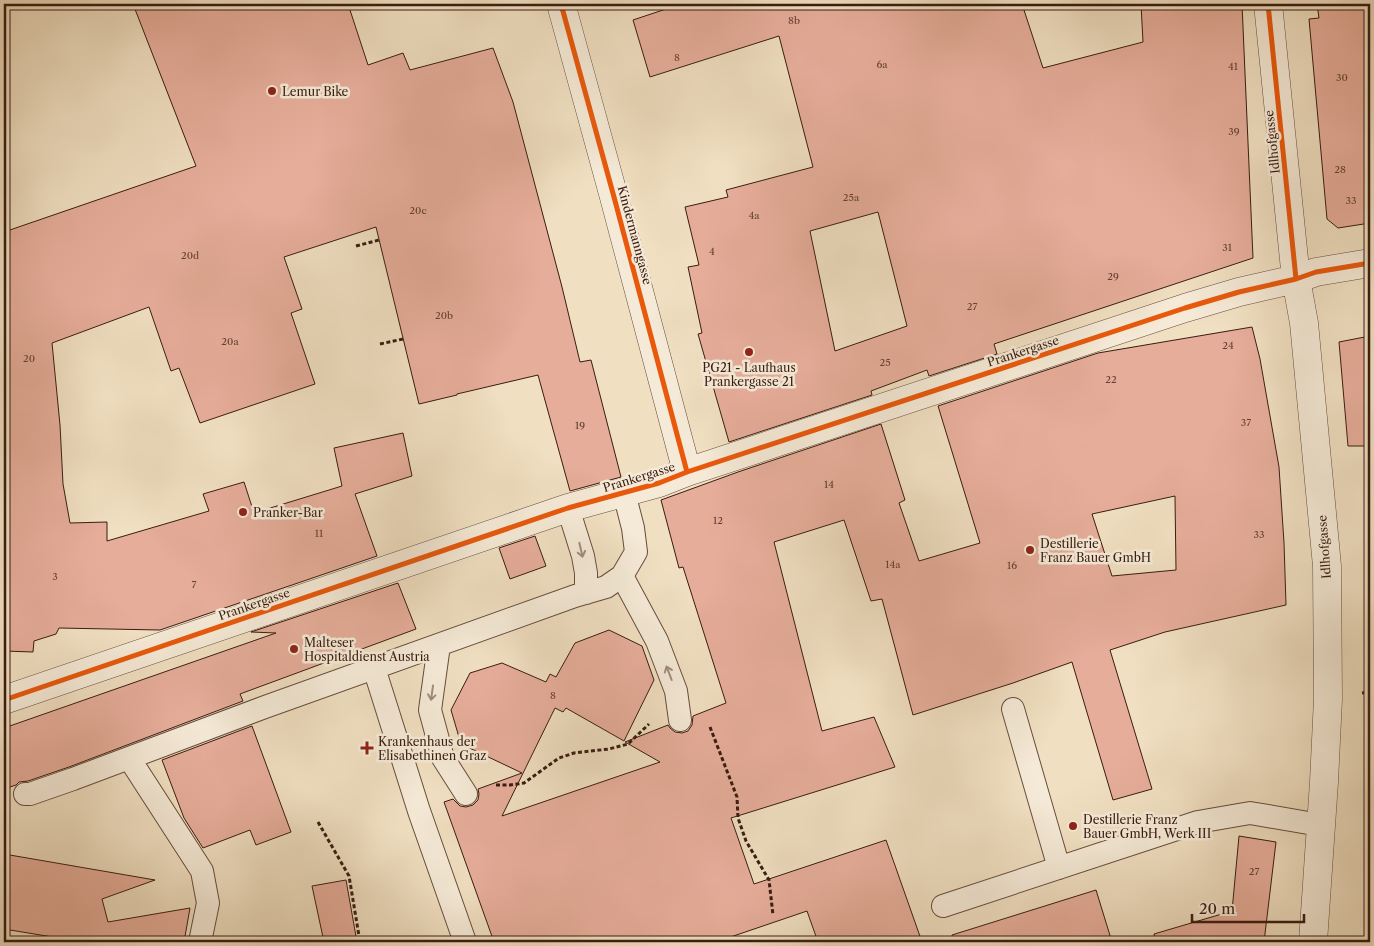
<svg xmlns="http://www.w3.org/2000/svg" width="1374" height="946" viewBox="0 0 1374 946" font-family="'Libre Caslon Text',serif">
<rect width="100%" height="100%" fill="#f0dfc1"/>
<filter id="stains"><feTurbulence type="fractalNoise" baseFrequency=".004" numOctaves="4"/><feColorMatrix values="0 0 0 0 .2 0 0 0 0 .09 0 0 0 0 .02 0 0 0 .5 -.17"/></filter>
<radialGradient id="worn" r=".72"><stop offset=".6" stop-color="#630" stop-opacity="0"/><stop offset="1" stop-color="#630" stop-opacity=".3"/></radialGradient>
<path fill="#e6ad9a" stroke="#391c11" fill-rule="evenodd" d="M133 4H348L368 65 403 53 410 70 493 48 513 102 562 287 580 362 591 360 621 477 570 491 538 375 457 394V395L419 404 376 227 284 257 302 309 291 313 315 384 200 423 179 368 171 371 149 307 52 343 60 425 63 484 70 523 107 522V541L209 511 203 494 244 482 254 513 342 486 334 448 403 433 412 476 355 494 377 556 160 630 59 628 56 634 34 641 33 652 4 651V232L196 166Z
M681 4H1022L1043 68 1143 42 1141 4H1242L1253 258 994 344 997 354 929 376 927 370 871 391 872 395 729 442 698 334 702 333 688 267 699 265 685 207 728 197 726 190 813 167 779 36 650 77 633 20ZM878 212 907 326 835 351 810 231Z
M1317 4H1370V223L1338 228 1327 219 1309 19 1319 18Z
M1252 327 1260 359 1279 467 1284 543 1286 605 1165 632 1110 650 1152 789 1113 800 1072 662 1013 683 913 715 882 599 871 601 844 520 774 542 822 731 874 717 895 767 731 818 754 884 886 840 922 942H818L807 911 716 942H494L444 802 453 799 460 806 466 807 473 805 478 800 479 794 478 789 522 773 461 744 451 710 470 673 502 663 546 682 550 674 556 677 575 643 609 630 642 646 654 680 624 741 566 708 563 712 555 708 502 816 660 762 625 742 668 725 670 728 675 732 682 733 688 731 692 725 693 716 726 703 683 567 679 568 661 500 738 472 881 424 905 500 899 503 919 561 980 543 938 406 1098 353ZM1175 496 1176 570 1112 576 1092 514Z
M1370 336V446H1348L1339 342Z
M535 536 546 566 510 579 499 548Z
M398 583 416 629 240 694 243 701 69 767 28 781 19 782 16 785 4 789V728L276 633 251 632Z
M252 726 291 832 256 845 250 830 203 848 184 818 162 760Z
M1239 836 1276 842 1264 942H1155L1154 934 1232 911Z
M4 854 155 880 102 899 108 922 190 908 184 942H83L4 929Z
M346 880 357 942H324L312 886Z
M1096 890 1112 942H953L952 935Z"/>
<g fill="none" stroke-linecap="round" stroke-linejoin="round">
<g stroke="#674d3d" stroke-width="24">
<path id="service" d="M568 508 583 556 586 573V593
M622 576 657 641 676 691 680 720
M439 645 430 710 443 758 466 794
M374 668 419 811 465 942
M1013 709 1059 868
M129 758 202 871 208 903 200 942
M25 794H30L73 779 265 707 575 596 606 587 622 576 636 552 633 528 624 493
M943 906 1198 822 1250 813 1320 825"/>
</g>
<g stroke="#674d3d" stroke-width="29">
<path id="minor" d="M561 4 614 197 687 472
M1268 4 1296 279 1304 323 1327 566 1328 699 1324 782 1313 942
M4 700 568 508 659 483 687 472 1185 308 1239 292 1296 279 1316 272 1370 263"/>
</g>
<path stroke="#391c11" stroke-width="3" stroke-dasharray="4 2.5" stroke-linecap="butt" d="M356 246 379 240
M380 344 403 339
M1362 693 1370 692
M710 727 737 797 738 818 746 841 769 880 773 915
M496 785H510L524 783 559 758 574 753 609 749 628 744 649 724
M318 822 349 876 360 942"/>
<use href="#service" stroke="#f5ead7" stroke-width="22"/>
<use href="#minor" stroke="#f5ead7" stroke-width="28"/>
<g stroke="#f5ead7" stroke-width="8">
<path id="cycleway" d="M561 4 614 197 687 472
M1268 4 1296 279
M4 700 568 508 659 483 687 472 1185 308 1239 292 1296 279 1316 272 1370 263"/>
</g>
<use href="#cycleway" stroke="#e8590c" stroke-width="5"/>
</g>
<defs><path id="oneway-shaft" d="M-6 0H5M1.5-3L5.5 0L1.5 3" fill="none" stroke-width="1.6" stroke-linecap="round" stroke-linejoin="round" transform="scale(1.25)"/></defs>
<g stroke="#a08d7e">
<use href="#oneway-shaft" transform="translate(581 550) rotate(77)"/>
<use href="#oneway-shaft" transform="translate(669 673) rotate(-111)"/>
<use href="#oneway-shaft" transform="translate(432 693) rotate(98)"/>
</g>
<g fill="#8f2418" stroke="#f5ead7" stroke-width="2">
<circle cx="272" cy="91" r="5"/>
<circle cx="749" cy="352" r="5"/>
<circle cx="243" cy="512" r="5"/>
<circle cx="1030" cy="550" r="5"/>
<circle cx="294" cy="649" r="5"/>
<path d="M364.5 740.5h5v5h5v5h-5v5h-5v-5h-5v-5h5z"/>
<circle cx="1073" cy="826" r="5"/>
</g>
<g text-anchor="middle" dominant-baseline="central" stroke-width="5" stroke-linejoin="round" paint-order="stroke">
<g font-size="10" fill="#644033">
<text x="794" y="20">8b</text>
<text x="677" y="57">8</text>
<text x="882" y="64">6a</text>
<text x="1233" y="66">41</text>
<text x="1342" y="77">30</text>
<text x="1234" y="131">39</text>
<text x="1340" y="169">28</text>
<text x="851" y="197">25a</text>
<text x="1351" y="200">33</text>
<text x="418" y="210">20c</text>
<text x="754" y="215">4a</text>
<text x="1227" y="247">31</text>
<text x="712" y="251">4</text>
<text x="190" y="255">20d</text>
<text x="1113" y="276">29</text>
<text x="972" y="306">27</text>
<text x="444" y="315">20b</text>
<text x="230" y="341">20a</text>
<text x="1228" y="345">24</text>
<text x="29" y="358">20</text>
<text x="885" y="362">25</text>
<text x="1111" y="379">22</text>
<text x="1246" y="422">37</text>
<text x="580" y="425">19</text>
<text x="829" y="484">14</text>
<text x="718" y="520">12</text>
<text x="319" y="533">11</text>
<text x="1259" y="534">33</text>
<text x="893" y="564">14a</text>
<text x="1012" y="565">16</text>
<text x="55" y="576">3</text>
<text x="194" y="584">7</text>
<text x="553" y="695">8</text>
<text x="1254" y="871">27</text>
</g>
<g font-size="12" fill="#391c11" stroke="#f5ead7" text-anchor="start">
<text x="282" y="91">Lemur Bike</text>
<text x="749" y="367" text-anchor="middle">PG21 - Laufhaus<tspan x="749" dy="14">Prankergasse 21</tspan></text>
<text x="253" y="512">Pranker-Bar</text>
<text x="1040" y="543">Destillerie<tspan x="1040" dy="14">Franz Bauer GmbH</tspan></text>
<text x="304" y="642">Malteser<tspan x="304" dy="14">Hospitaldienst Austria</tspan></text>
<text x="378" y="741">Krankenhaus der<tspan x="378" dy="14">Elisabethinen Graz</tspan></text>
<text x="1083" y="819">Destillerie Franz<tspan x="1083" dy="14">Bauer GmbH, Werk III</tspan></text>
</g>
<g font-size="12" fill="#391c11" stroke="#f5ead7">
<text transform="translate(1272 142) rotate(-96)">Idlhofgasse</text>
<text transform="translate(635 235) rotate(75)">Kindermanngasse</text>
<text transform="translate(1023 351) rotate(-18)">Prankergasse</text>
<text transform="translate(639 477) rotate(-17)">Prankergasse</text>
<text transform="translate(1324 547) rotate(-94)">Idlhofgasse</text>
<text transform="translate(254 604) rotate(-19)">Prankergasse</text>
</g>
</g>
<rect width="1374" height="946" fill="none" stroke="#f0dfc1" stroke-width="20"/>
<rect x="5" y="5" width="1364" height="936" fill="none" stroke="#391c11" stroke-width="2.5"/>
<rect x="10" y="10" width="1354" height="926" fill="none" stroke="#391c11"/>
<path d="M1192 914v8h112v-8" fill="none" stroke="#391c11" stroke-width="2.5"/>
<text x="1199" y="914" font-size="15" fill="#391c11" stroke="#f5ead7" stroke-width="4" paint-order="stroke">20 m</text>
<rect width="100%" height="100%" filter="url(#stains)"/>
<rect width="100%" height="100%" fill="url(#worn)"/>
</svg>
